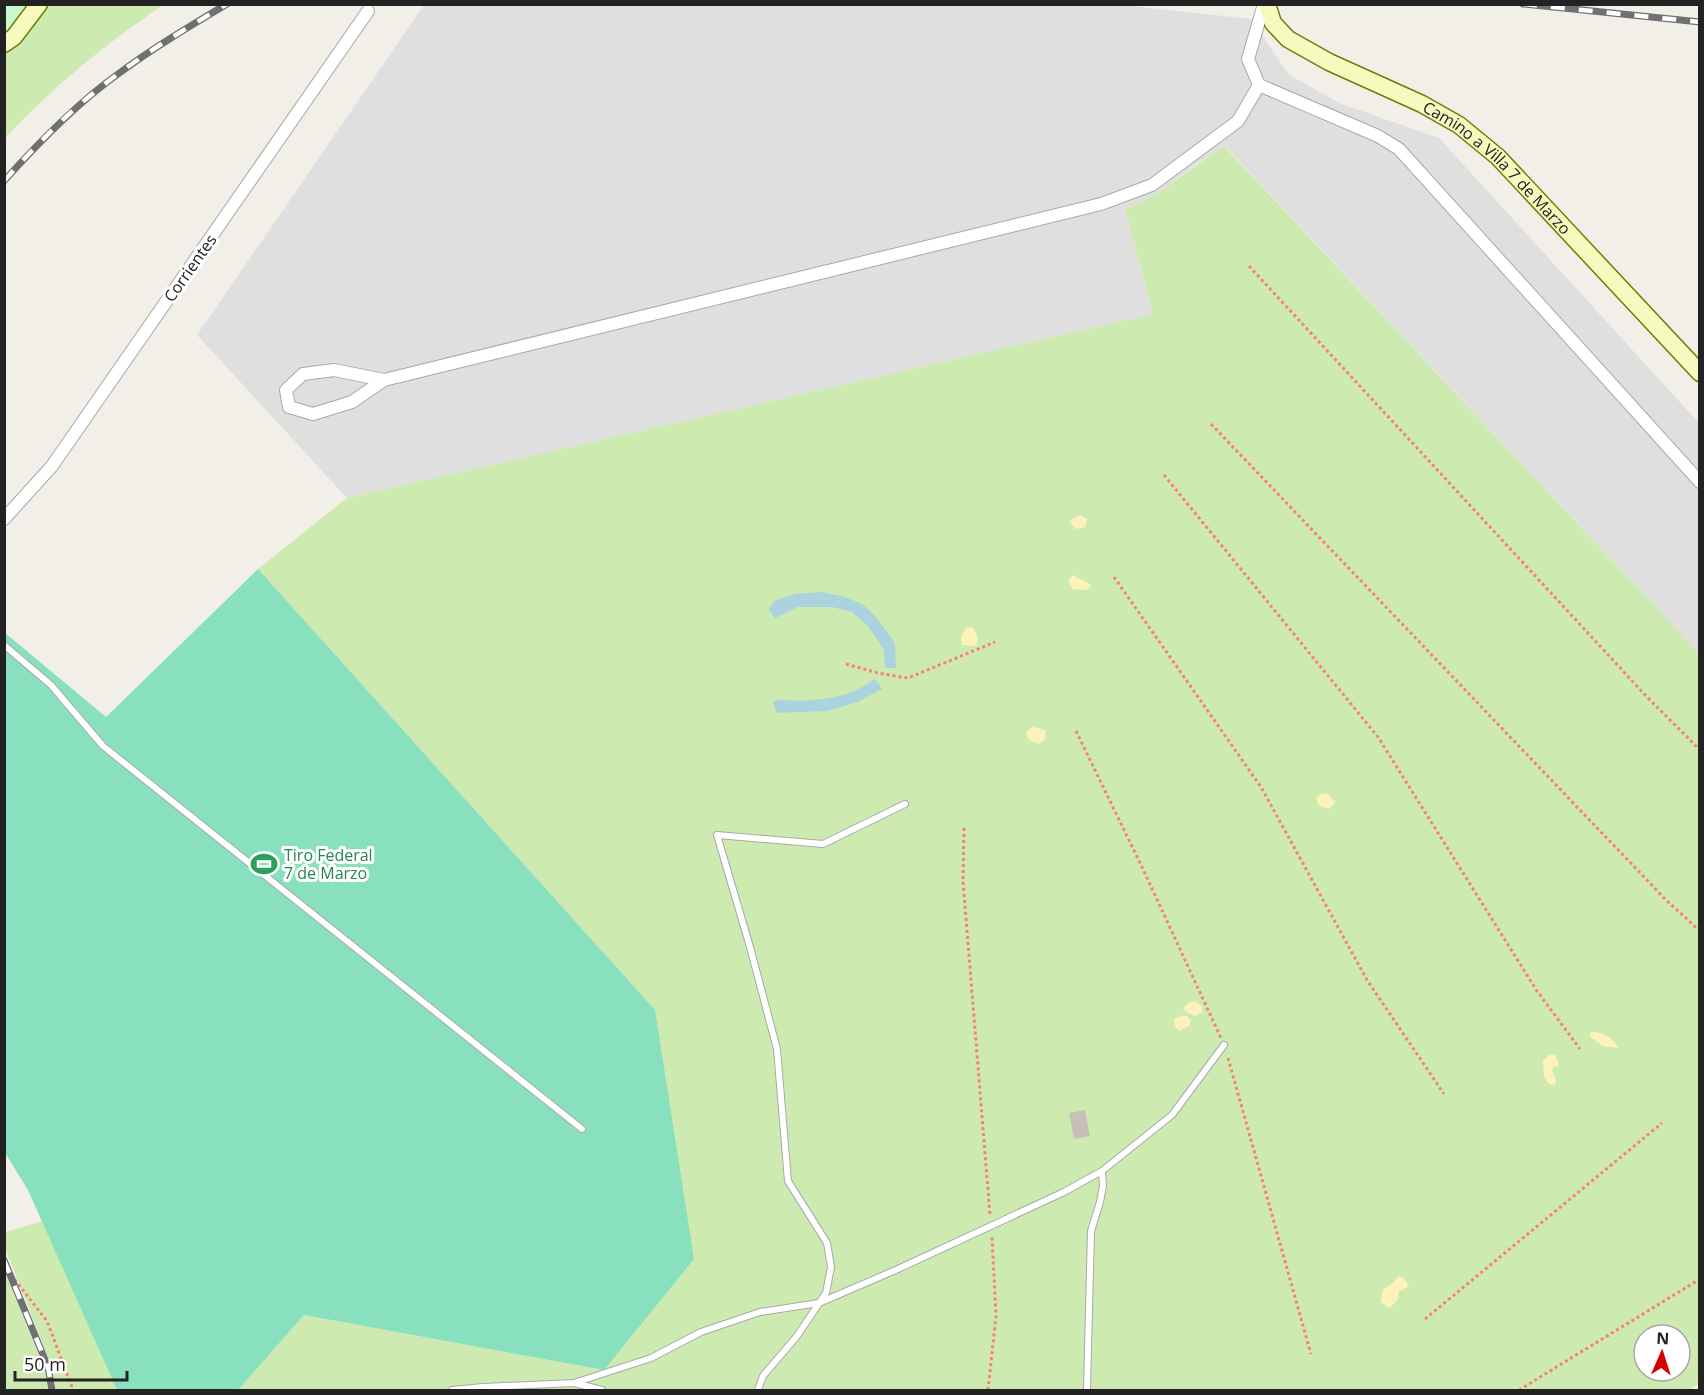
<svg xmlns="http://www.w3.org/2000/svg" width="1704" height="1395" viewBox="0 0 1704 1395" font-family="'Open Sans',sans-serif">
<rect width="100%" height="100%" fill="#f2efe9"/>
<path fill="#e0dfdf" d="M1114 4 1251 19 1288 74 1339 103 1439 138 1699 423V653L1225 146 1198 163 1162 190 1140 203 1125 209 1153 314 347 498 197 335 424 5Z"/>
<path fill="#cdebb0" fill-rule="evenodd" d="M49 5H163C126 30 91 57 57 87 39 104 21 120 5 139V50Z
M1224 146 1699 653 1700 1382 1690 1390H238L304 1315 604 1370 655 1010 258 569 347 498 1153 314 1125 209C1162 195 1192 167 1224 146ZM1644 1335H1680V1371H1644Z
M43 1221 117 1390H56L51 1365 5 1248V1232Z
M4 1269 44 1368 49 1390H5Z"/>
<path fill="#fff1ba" d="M1081 515 1087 519 1085 527 1076 529 1069 521Z
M1074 575C1079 581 1086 579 1091 586L1087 590 1073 589 1070 584 1069 579Z
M973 627 978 638 976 646 962 645 961 637 966 628Z
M1033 726 1046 731 1045 739 1039 744 1029 740 1026 733Z
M1322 793 1328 794 1335 802 1329 809 1319 806 1316 798Z
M1195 1001 1202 1006V1012L1195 1016 1188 1013 1183 1009 1188 1003Z
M1181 1016H1187L1191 1020 1189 1026 1179 1031 1175 1026 1174 1019Z
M1591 1032C1604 1032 1611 1037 1619 1048L1603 1046 1590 1037Z
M1549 1055H1555L1558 1062V1066L1553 1067 1552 1070 1556 1080 1555 1085 1549 1084 1544 1077 1543 1061Z
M1398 1276 1404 1278 1409 1286 1398 1292 1399 1296 1396 1302 1389 1308 1381 1302C1382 1281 1390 1291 1398 1276Z"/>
<path fill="#c8facc" d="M5 5H31L5 38Z"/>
<path fill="#88e0be" d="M258 569 655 1010 694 1259 604 1370 304 1315 238 1390H117L28 1190 5 1153 4 632 106 717Z"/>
<path fill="#aad3df" d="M822 592 845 597 862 604 875 616 895 643 896 668H885L884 650 867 625 852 612 832 607H798L775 618 769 609 774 601 795 594Z
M875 679 882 689 858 702 827 711 777 713 773 703 776 700C801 701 826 701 849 693 858 690 867 684 875 679Z"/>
<path fill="#c7bfb8" d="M1085 1110 1090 1136 1074 1139 1069 1113Z"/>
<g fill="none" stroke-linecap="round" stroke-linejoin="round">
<g stroke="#a9a9a9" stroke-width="8">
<path id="lane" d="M4 645 51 685 103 746 582 1129
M574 1383 602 1390
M452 1390 483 1387 574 1383 651 1358 701 1332 760 1312 819 1303 898 1269 1064 1192 1102 1171 1172 1115 1224 1045
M758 1390 763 1376 797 1336 826 1293 831 1267 827 1243 788 1181 777 1049 750 947 717 835 823 844 905 804
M1087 1390 1091 1231 1100 1202 1103 1186 1102 1171"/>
</g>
<g stroke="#a9a9a9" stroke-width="14">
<path id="street" d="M1264 4 1248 59 1259 85 1378 136 1399 149 1700 482
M384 380 334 370 303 374 286 390 289 407 313 414 352 402 384 380 1101 204 1152 185 1238 121 1259 85
M4 519 52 466 368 11"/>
</g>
<g stroke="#707d05" stroke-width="19">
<g id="secondary">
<path id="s1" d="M1267 4 1273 23 1288 39 1329 62 1422 104 1459 125 1498 157 1700 373"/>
<path d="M4 44 14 37 39 4"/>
</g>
</g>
<path stroke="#fa8072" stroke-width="3" stroke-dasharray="3 3" stroke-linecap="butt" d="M1249 266 1647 697 1700 750
M1211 424 1666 900 1700 931
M1164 475 1378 737 1537 991 1580 1049
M1114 577 1261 787 1367 980 1444 1094
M846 664 878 673 908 678 995 642
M1076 731 1142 867 1221 1038
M964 828 963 881 990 1215
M1228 1058 1311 1354
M11 1275 47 1321 73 1390
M1425 1319 1662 1123
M988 1390 996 1316 992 1237
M1519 1390 1700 1279"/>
<use href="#lane" stroke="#fff" stroke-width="6"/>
<use href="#street" stroke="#fff" stroke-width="12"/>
<use href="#secondary" stroke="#f7fabf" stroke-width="16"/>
<g stroke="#707070" stroke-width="7">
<path id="rail" d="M1523 4 1700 22
M4 181C39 142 76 104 118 74 153 48 190 26 227 4
M4 1260 48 1367 52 1390"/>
</g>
<use href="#rail" stroke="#fff" stroke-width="4.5" stroke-dasharray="14" stroke-linecap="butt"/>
</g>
<defs>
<g id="stadium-bare" transform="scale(2.07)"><path d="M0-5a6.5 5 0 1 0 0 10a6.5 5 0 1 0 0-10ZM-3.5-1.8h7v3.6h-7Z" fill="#2e9e5b" stroke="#fff" stroke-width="2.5" paint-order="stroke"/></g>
</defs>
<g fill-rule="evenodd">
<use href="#stadium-bare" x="264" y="864"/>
</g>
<g text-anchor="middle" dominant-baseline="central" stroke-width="6" stroke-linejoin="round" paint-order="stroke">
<g font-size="16" fill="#222" stroke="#fff">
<text stroke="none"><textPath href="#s1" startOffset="290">Camino a Villa 7 de Marzo</textPath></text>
<text transform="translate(190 268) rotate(-55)">Corrientes</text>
</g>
<g font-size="16" fill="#27864d" stroke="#fff" text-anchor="start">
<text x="284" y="855">Tiro Federal<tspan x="284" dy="18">7 de Marzo</tspan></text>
</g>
</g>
<rect width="1704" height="1395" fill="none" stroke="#222222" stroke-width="12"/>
<g transform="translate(1662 1353) rotate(3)"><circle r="28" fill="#ffffff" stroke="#a7a7a7" stroke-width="1.5"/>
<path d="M0-4.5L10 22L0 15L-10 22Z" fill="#d40000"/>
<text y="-9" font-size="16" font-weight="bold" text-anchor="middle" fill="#222222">N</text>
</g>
<path d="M15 1371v9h112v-9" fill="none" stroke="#222222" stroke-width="3"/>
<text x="24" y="1371" font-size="18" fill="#222222" stroke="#ffffff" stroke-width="4.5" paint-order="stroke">50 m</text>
</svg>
